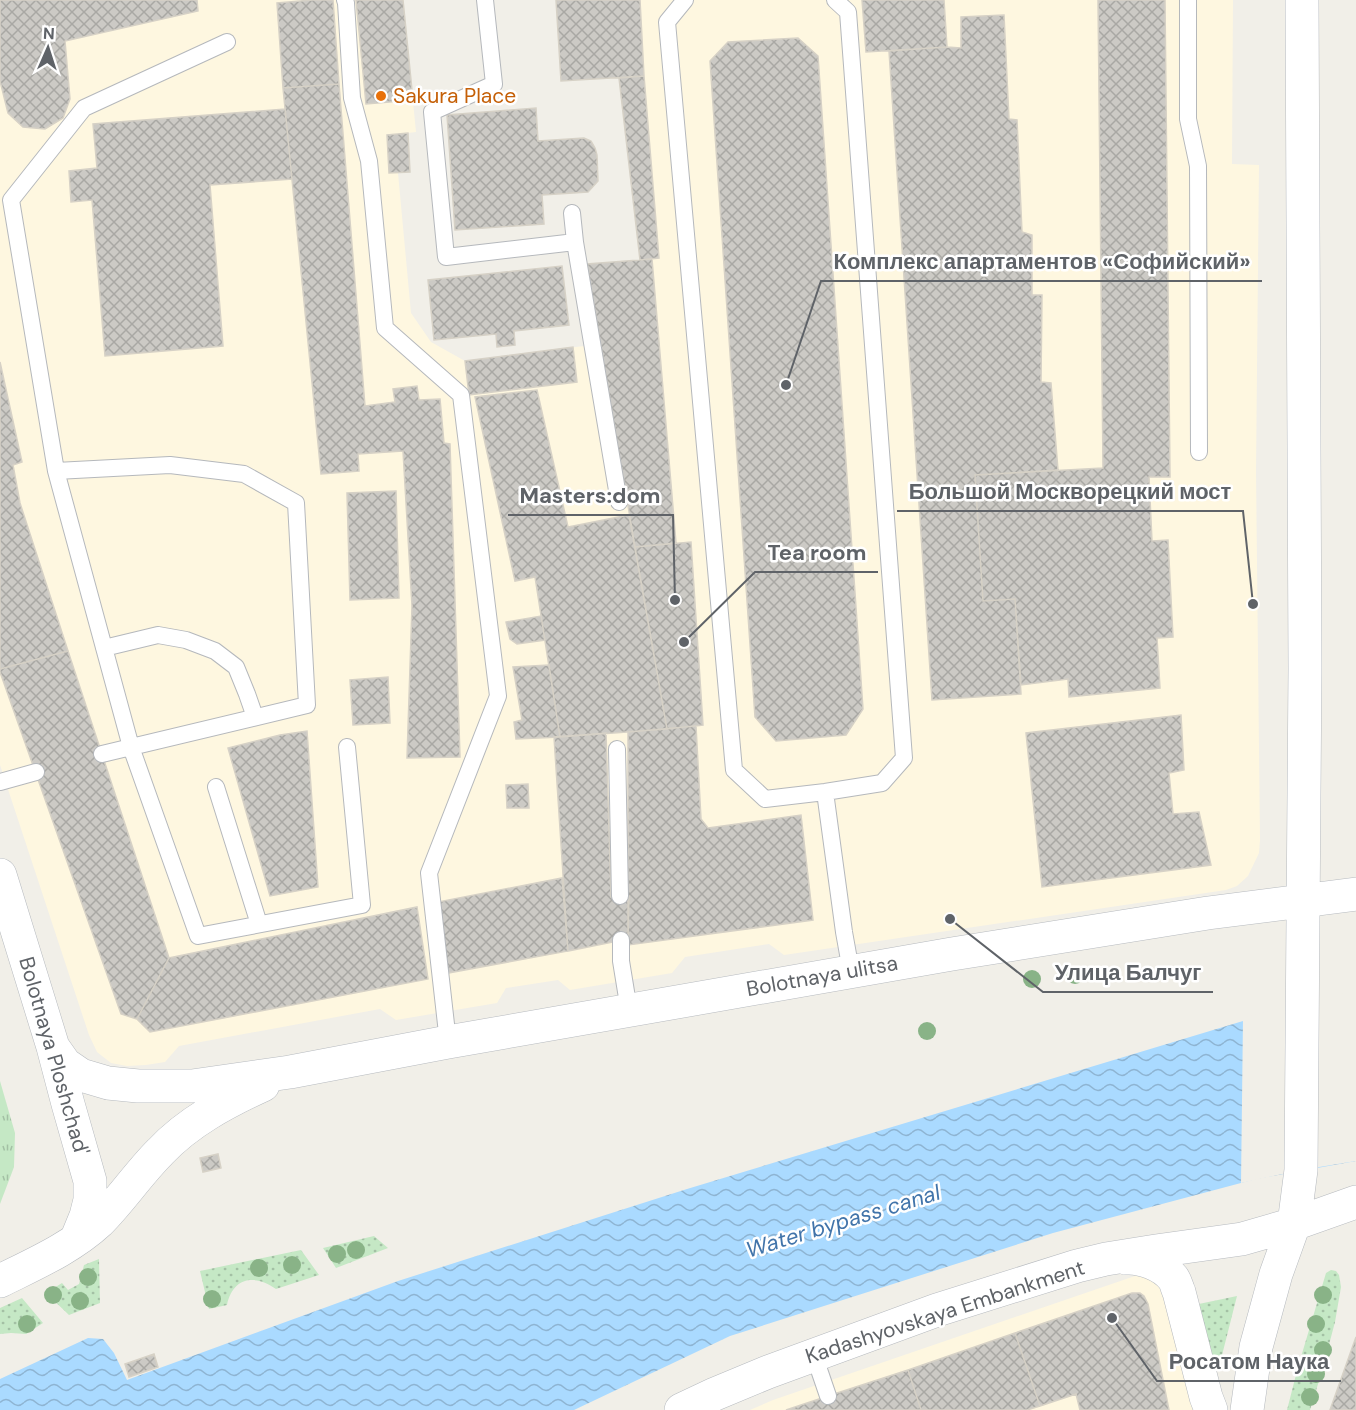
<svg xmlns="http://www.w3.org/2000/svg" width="1356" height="1410" viewBox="0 0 1356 1410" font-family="'DM Sans',sans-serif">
<defs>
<pattern id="grass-dots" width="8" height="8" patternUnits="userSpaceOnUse" patternTransform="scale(1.5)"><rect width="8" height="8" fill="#c5e8c5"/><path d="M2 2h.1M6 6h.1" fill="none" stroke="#a3c0a4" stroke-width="1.8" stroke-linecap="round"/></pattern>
<pattern id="park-tufts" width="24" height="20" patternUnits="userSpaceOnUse" patternTransform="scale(1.5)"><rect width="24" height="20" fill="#c5e8c5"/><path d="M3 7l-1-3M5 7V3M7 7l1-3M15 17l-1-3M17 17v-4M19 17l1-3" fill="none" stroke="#a3c0a4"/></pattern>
<pattern id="water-waves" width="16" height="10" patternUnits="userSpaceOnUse" patternTransform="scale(1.5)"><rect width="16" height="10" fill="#aadaff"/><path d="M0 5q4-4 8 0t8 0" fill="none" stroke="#8eb4d2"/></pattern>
<pattern id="building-cross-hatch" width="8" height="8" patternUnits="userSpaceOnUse" patternTransform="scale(1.5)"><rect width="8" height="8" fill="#cccac5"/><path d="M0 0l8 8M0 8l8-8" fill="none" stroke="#a9a8a4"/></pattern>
</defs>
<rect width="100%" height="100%" fill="#f1efe8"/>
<path fill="#fef7e0" d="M0 0H403L416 132 408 133 410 172 398 173 411 313 431 342 465 361 600 344 587 264 640 260 619 78 561 81 556 0H1233L1232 164 1259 165 1256 471 1260 840 1259 853 1248 876 1237 886 1226 890 784 955 769 944 685 957 672 973 570 990 558 980 506 988 497 1003 396 1020 380 1009 179 1046 165 1062 146 1065 127 1066 111 1063 97 1052 89 1035 0 765Z
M1135 1276 1146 1277 1165 1286 1199 1410H750L773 1400Z"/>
<path fill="url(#grass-dots)" d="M374 1236 388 1248 336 1268 323 1248Z
M301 1250 319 1275 276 1289C255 1274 233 1277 227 1305L209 1309 200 1271Z
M99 1259 100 1303 69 1315 46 1293 62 1283 68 1290 79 1284 84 1265Z
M1331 1270 1336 1271 1339 1275 1341 1287 1335 1322 1322 1371 1310 1410H1287L1298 1367 1326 1273Z
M1237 1296 1218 1371H1210L1194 1305Z
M22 1298 43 1323 26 1334 11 1333 0 1334V1308Z"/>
<path fill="url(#park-tufts)" d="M0 1081 15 1133 14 1167 0 1204Z"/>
<path fill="url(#water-waves)" d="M1356 993V1161L1256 1179 1053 1233 730 1336 574 1410H0V1379L88 1338 103 1339 114 1353 127 1380 398 1281 687 1189 1243 1021Z"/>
<path fill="#f1efe8" d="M1356 990V1161L1301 1170 1241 1183 1243 1018Z"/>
<path fill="url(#building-cross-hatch)" stroke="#d6d1c6" stroke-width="1.5" d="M0 0H197L198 11 65 41 70 99 63 118 45 129 23 127 8 113 0 81Z
M312 0H333L339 84 283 88 277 3Z
M356 0H403L413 100 366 104Z
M556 0H640L644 76 561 81Z
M862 0H944L947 47 866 52Z
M1098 0H1165L1170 477H1149L1152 541 1168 540 1173 637 1157 638 1160 688 1069 697 1068 679 1021 685 1015 599 983 601 975 475 1103 468Z
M1004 15 1009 119 1017 120 1022 232 1032 235V295H1042L1041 382 1051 383 1058 470 975 475 983 601 1015 599 1021 694 932 700 889 51 947 47 961 48V17Z
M798 38 818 56 863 709 846 735 776 741 755 717 710 61 728 42Z
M644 76 659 258 640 260 619 78Z
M339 84 365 406 395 402 393 389 417 386 419 400 440 399 444 443 450 444 460 757 407 758 412 606 403 451 358 454 359 471 321 474 283 88Z
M536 108 538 141 584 138 591 141 595 148 597 155 598 181 588 192 542 195 544 224 455 230 447 115Z
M285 109 292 179 210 185 223 346 105 356 92 200 71 202 69 171 97 168 93 124Z
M408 133 410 172 389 173 387 135Z
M652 259 676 543 635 547 587 264Z
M562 266 569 325 514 331 515 345 497 347 496 334 434 340 428 280Z
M573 347 577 382 469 395 465 361Z
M0 362 22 462 13 465 20 503 68 651 0 669Z
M537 390 568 527 629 515 667 729 560 737 535 577 515 581 475 397Z
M396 491 399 598 350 600 347 493Z
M691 542 703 725 667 729 635 547Z
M541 616 545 640 517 644 510 639 506 622Z
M68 651 169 958 137 1019 121 1014 0 672V669Z
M549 665 560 737 516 739 514 722 522 720 513 667Z
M388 677 390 723 353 725 350 680Z
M1181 715 1184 770 1169 773 1173 814 1199 812 1211 865 1042 887 1026 733Z
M696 726 701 819 708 828 801 815 813 920 628 945V732Z
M307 731 318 887 270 896 228 748 280 735Z
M606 733 611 897 629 896 628 939 568 951 554 737Z
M528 784 529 808H507L506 785Z
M562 878 568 951 448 973 438 902Z
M417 907 428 979 150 1032 137 1019 169 958Z
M218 1154 221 1168 203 1172 200 1158Z
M1132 1293H1140L1144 1296 1148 1304 1169 1410H1080L1076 1394 1040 1406 1015 1333Z
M1015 1333 1040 1406 1027 1410H921L908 1370Z
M1356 1337V1410H1330Z
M154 1354 158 1367 129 1377 125 1364Z
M908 1370 921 1410H786L828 1396Z"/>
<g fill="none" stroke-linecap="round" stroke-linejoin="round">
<g stroke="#b5b8bc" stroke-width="18">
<path id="lane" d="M345 0 346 3 352 98 369 161 385 328 461 395 498 696 429 873 448 1042
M485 0 494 84 432 112 446 257 575 242
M685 0 667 22 734 770 765 799 825 792 882 783 904 758 848 12 835 0
M1188 0V119L1198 166 1199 452
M227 42 84 108 11 200 56 471 131 747 198 936 362 905 347 747
M572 213 575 242 619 502
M56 471 170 465 244 474 296 503 307 705 102 754
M104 648 158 635 186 640 215 651 236 667 247 694 255 717
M617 749 620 896
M0 782 36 772
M216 787 259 924
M825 792 844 932 851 971
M621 940V961L629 1010
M814 1355 828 1396"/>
</g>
<g stroke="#b6babf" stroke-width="34">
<path id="secondary" d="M0 875 53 1047 68 1104 90 1181V1200L86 1216 77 1238
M53 1047 65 1064 81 1075 108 1083 138 1086H192L290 1072 448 1042 952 954 1208 913 1356 894
M1126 1258C1141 1257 1163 1265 1173 1278 1176 1282 1177 1288 1179 1292L1206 1397 1211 1410
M0 1281C34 1264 71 1248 99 1222 121 1200 138 1174 160 1152 188 1122 226 1102 263 1085
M681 1410 715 1394 768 1372 937 1310 1077 1266 1106 1259 1156 1251 1242 1239 1294 1224 1356 1202
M1247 1410 1256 1347 1276 1274 1294 1224 1301 1170 1305 669 1302 0"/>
</g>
<use href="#lane" stroke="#fff" stroke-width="16"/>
<use href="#secondary" stroke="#fff" stroke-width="33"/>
</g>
<g fill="#89b387">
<circle cx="1075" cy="975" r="9"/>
<circle cx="1032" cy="979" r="9"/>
<circle cx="927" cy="1031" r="9"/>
<circle cx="356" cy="1250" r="9"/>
<circle cx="337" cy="1254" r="9"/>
<circle cx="292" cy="1265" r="9"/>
<circle cx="259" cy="1268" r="9"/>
<circle cx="88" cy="1277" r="9"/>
<circle cx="53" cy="1295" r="9"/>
<circle cx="1323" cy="1295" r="9"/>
<circle cx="212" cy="1299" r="9"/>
<circle cx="80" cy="1301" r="9"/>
<circle cx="27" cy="1324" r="9"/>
<circle cx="1316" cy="1324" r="9"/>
<circle cx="1323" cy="1350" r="9"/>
<circle cx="1316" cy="1374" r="9"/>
<circle cx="1310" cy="1397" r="9"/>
</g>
<circle fill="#e8710a" stroke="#fff" stroke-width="2" cx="381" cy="96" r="6"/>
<g text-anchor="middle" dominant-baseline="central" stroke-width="5" stroke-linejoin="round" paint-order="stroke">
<g font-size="21" fill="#c56008" stroke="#fff" text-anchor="start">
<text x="393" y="96">Sakura Place</text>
</g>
<g font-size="21" fill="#5f6368" stroke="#fff">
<text transform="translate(822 976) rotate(-10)">Bolotnaya ulitsa</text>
<text transform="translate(54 1056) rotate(74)">Bolotnaya Ploshchad'</text>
<text transform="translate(945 1312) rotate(-18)">Kadashyovskaya Embankment</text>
</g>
<g font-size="22" font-style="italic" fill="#4174aa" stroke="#fff">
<text transform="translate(843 1221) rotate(-17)">Water bypass canal</text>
</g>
</g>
<path fill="none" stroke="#5f6368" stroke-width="2" d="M786 385L821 281H1262M1253 604L1243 511H897M675 600L673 515H508M684 642L755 572H878M950 919L1043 992H1213M1112 1318L1157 1381H1341"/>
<g fill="#5f6368" stroke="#fff" stroke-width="2">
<circle cx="786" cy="385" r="6"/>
<circle cx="1253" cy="604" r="6"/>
<circle cx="675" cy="600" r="6"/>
<circle cx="684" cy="642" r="6"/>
<circle cx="950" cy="919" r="6"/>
<circle cx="1112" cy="1318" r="6"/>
</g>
<g font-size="22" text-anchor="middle" font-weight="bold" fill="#5f6368" stroke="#fff" stroke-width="5" stroke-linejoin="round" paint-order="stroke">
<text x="1042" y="269">Комплекс апартаментов «Софийский»</text>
<text x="1070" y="499">Большой Москворецкий мост</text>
<text x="590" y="503">Masters:dom</text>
<text x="817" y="560">Tea room</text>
<text x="1128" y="980">Улица Балчуг</text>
<text x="1249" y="1369">Росатом Наука</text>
</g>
<g transform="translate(48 48) rotate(3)" stroke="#ffffff" stroke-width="4.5" paint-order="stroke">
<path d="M0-4.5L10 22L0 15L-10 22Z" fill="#5f6368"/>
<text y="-9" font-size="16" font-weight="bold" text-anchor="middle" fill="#5f6368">N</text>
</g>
</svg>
